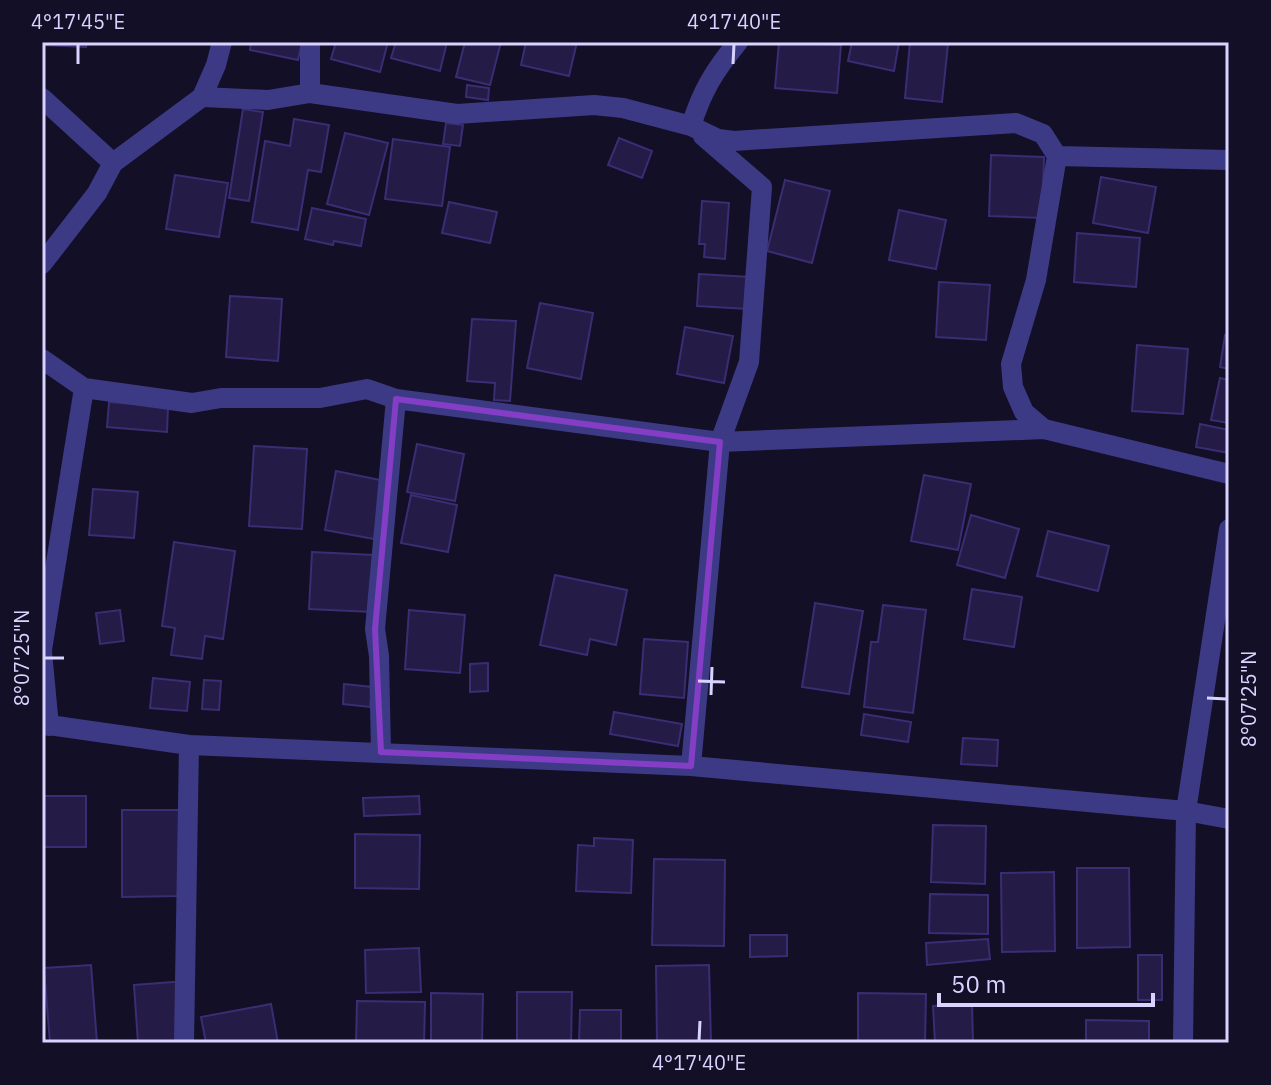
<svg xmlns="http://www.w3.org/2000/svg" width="1271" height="1085" viewBox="0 0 1271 1085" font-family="'IBM Plex Sans',sans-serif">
<rect width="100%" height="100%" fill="#130f26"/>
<path fill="#241b47" stroke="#3b2d73" stroke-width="2" d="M42 42H86V47L42 45Z
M251 42H302L298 60 250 50Z
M336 42H388L380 72 331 59Z
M396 42H447L440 71 391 58Z
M465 42H501L490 85 456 77Z
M526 42H577L569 76 521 65Z
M779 42 841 45 837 93 775 88Z
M852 42H899L894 71 848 61Z
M910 42 948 44 942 102 905 98Z
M467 85 489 88 488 100 466 97Z
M243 109 263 112 249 201 229 198Z
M294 119 329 125 321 172 308 170 298 230 252 222 265 141 290 146Z
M446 123 463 125 460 146 443 144Z
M345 133 388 143 369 215 327 204Z
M619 138 652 151 642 178 608 165Z
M393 139 450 147 442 206 385 199Z
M991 155 1044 157 1042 218 989 216Z
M175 175 228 183 219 237 166 229Z
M1101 177 1156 187 1148 233 1093 223Z
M785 180 830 191 812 263 767 251Z
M702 201 729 203 725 259 704 257 705 244H699Z
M449 202 497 212 490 243 442 233Z
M312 208 366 219 361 246 334 241 333 245 305 239Z
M899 210 946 220 936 269 889 260Z
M1077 233 1140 238 1136 287 1074 282Z
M699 274 750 277 748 309 697 306Z
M939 282 990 285 986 340 936 337Z
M230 296 282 299 278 361 226 357Z
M540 303 593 313 581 379 527 368Z
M472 319 516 321 510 401 494 400 495 383 467 381Z
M685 327 733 336 724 383 677 374Z
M1225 335 1229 336V369L1220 367Z
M1137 345 1188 349 1183 414 1132 411Z
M1220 378 1229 380V423L1211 420Z
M109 402 168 407 167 432 107 427Z
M1200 424 1229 430V453L1196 447Z
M417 444 464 454 455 501 407 492Z
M254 446 307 449 302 529 249 526Z
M336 471 385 481 374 539 325 530Z
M924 475 971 484 958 550 911 541Z
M93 489 138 492 134 538 89 535Z
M411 495 457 505 448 552 401 543Z
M971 515 1019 529 1005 578 957 565Z
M1048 531 1109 546 1098 591 1037 576Z
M174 542 235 551 223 639 205 636 202 659 171 655 175 628 162 626Z
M312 552 374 555 372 612 309 609Z
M555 575 627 590 616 645 590 639 587 655 540 645Z
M972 589 1022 597 1014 647 964 639Z
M815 603 863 611 849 694 802 687Z
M883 605 926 610 913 713 864 707 871 642H878Z
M120 610 124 641 100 644 96 613Z
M409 610 465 615 460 673 405 669Z
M644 639 688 642 684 698 640 694Z
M488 663V691L470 692V664Z
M153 678 190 682 187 711 150 708Z
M204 680 221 681 219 710 202 709Z
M344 684 372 687 370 707 343 704Z
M614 712 682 724 678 746 610 734Z
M864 714 911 722 908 742 861 735Z
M963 738 998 740 997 766 961 764Z
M42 796H86V847H42Z
M419 796 420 814 364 816 363 798Z
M122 810H179V896L122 897Z
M933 825 986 826 985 884 931 882Z
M355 834 420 835 419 889 355 888Z
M594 838 633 840 631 893 576 891 578 845 594 846Z
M654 859 725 860 724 946 652 945Z
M1077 868H1129L1130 947 1077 948Z
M1054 872 1055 951 1002 952 1001 873Z
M930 894 988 895V934L929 933Z
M750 935H787V956L750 957Z
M988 939 990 959 927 965 926 943Z
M419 948 421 992 366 993 365 950Z
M1138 955H1162V1000H1138Z
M91 965 97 1043H50L44 968Z
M709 965 711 1043H657L656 966Z
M186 981 191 1043H138L134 985Z
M517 992H572L571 1043H517Z
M431 993 483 994 482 1043H431Z
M858 993 926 994 925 1043H858Z
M357 1001 425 1002 424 1043H356Z
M271 1004 278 1043H206L201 1017Z
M972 1004 973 1043H935L933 1006Z
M580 1010H621V1043H579Z
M1086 1020 1149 1021V1043H1086Z"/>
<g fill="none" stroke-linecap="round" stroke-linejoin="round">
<path stroke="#3d3a85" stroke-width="20" d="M310 93V42
M202 97 268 100 310 93 457 114 594 105 623 108 691 126 718 139 734 141 1016 123 1043 134 1057 156 1229 160
M42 98 113 163
M691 126C702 91 714 71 738 42
M1057 156 1036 280 1011 364 1013 387 1024 412 1044 429 1229 474
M42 264 97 193 113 163 202 97 216 65 222 42
M42 359 84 388 42 650
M84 388 192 403 221 398H320L367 389 396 399 720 442 1044 429
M42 652 49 726
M42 724 189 745 691 766 1186 811 1229 819
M381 752 379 656 375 629 396 399
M691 766 720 442 749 362 762 187 703 136
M184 1043 189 745
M1183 1043 1186 811 1229 529"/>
</g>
<path fill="none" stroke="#843dc5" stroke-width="6" stroke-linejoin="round" d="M396 399 720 442 691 766 381 752 375 629Z"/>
<path fill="none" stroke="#d9d4ff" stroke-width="3" d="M78 64V44M733 64 734 44M44 658H64M698 681 725 682M711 695 712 667M1207 698 1227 699M699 1041 700 1021"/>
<rect width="1271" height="1085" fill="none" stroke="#130f26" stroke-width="88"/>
<path d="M939 993v12h214v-12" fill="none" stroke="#d9d4ff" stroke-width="4"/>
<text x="951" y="993" font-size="24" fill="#d9d4ff" stroke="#130f26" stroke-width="6" paint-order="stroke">50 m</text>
<rect x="44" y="44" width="1183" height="997" fill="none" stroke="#d9d4ff" stroke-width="3"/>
<g font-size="20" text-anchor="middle" fill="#d9d4ff">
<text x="78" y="29">4°17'45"E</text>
<text x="734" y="29">4°17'40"E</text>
<text transform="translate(22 658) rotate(-90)" y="7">8°07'25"N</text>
<text transform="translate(1249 699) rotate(-90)" y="7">8°07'25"N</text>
<text x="699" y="1070">4°17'40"E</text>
</g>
</svg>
